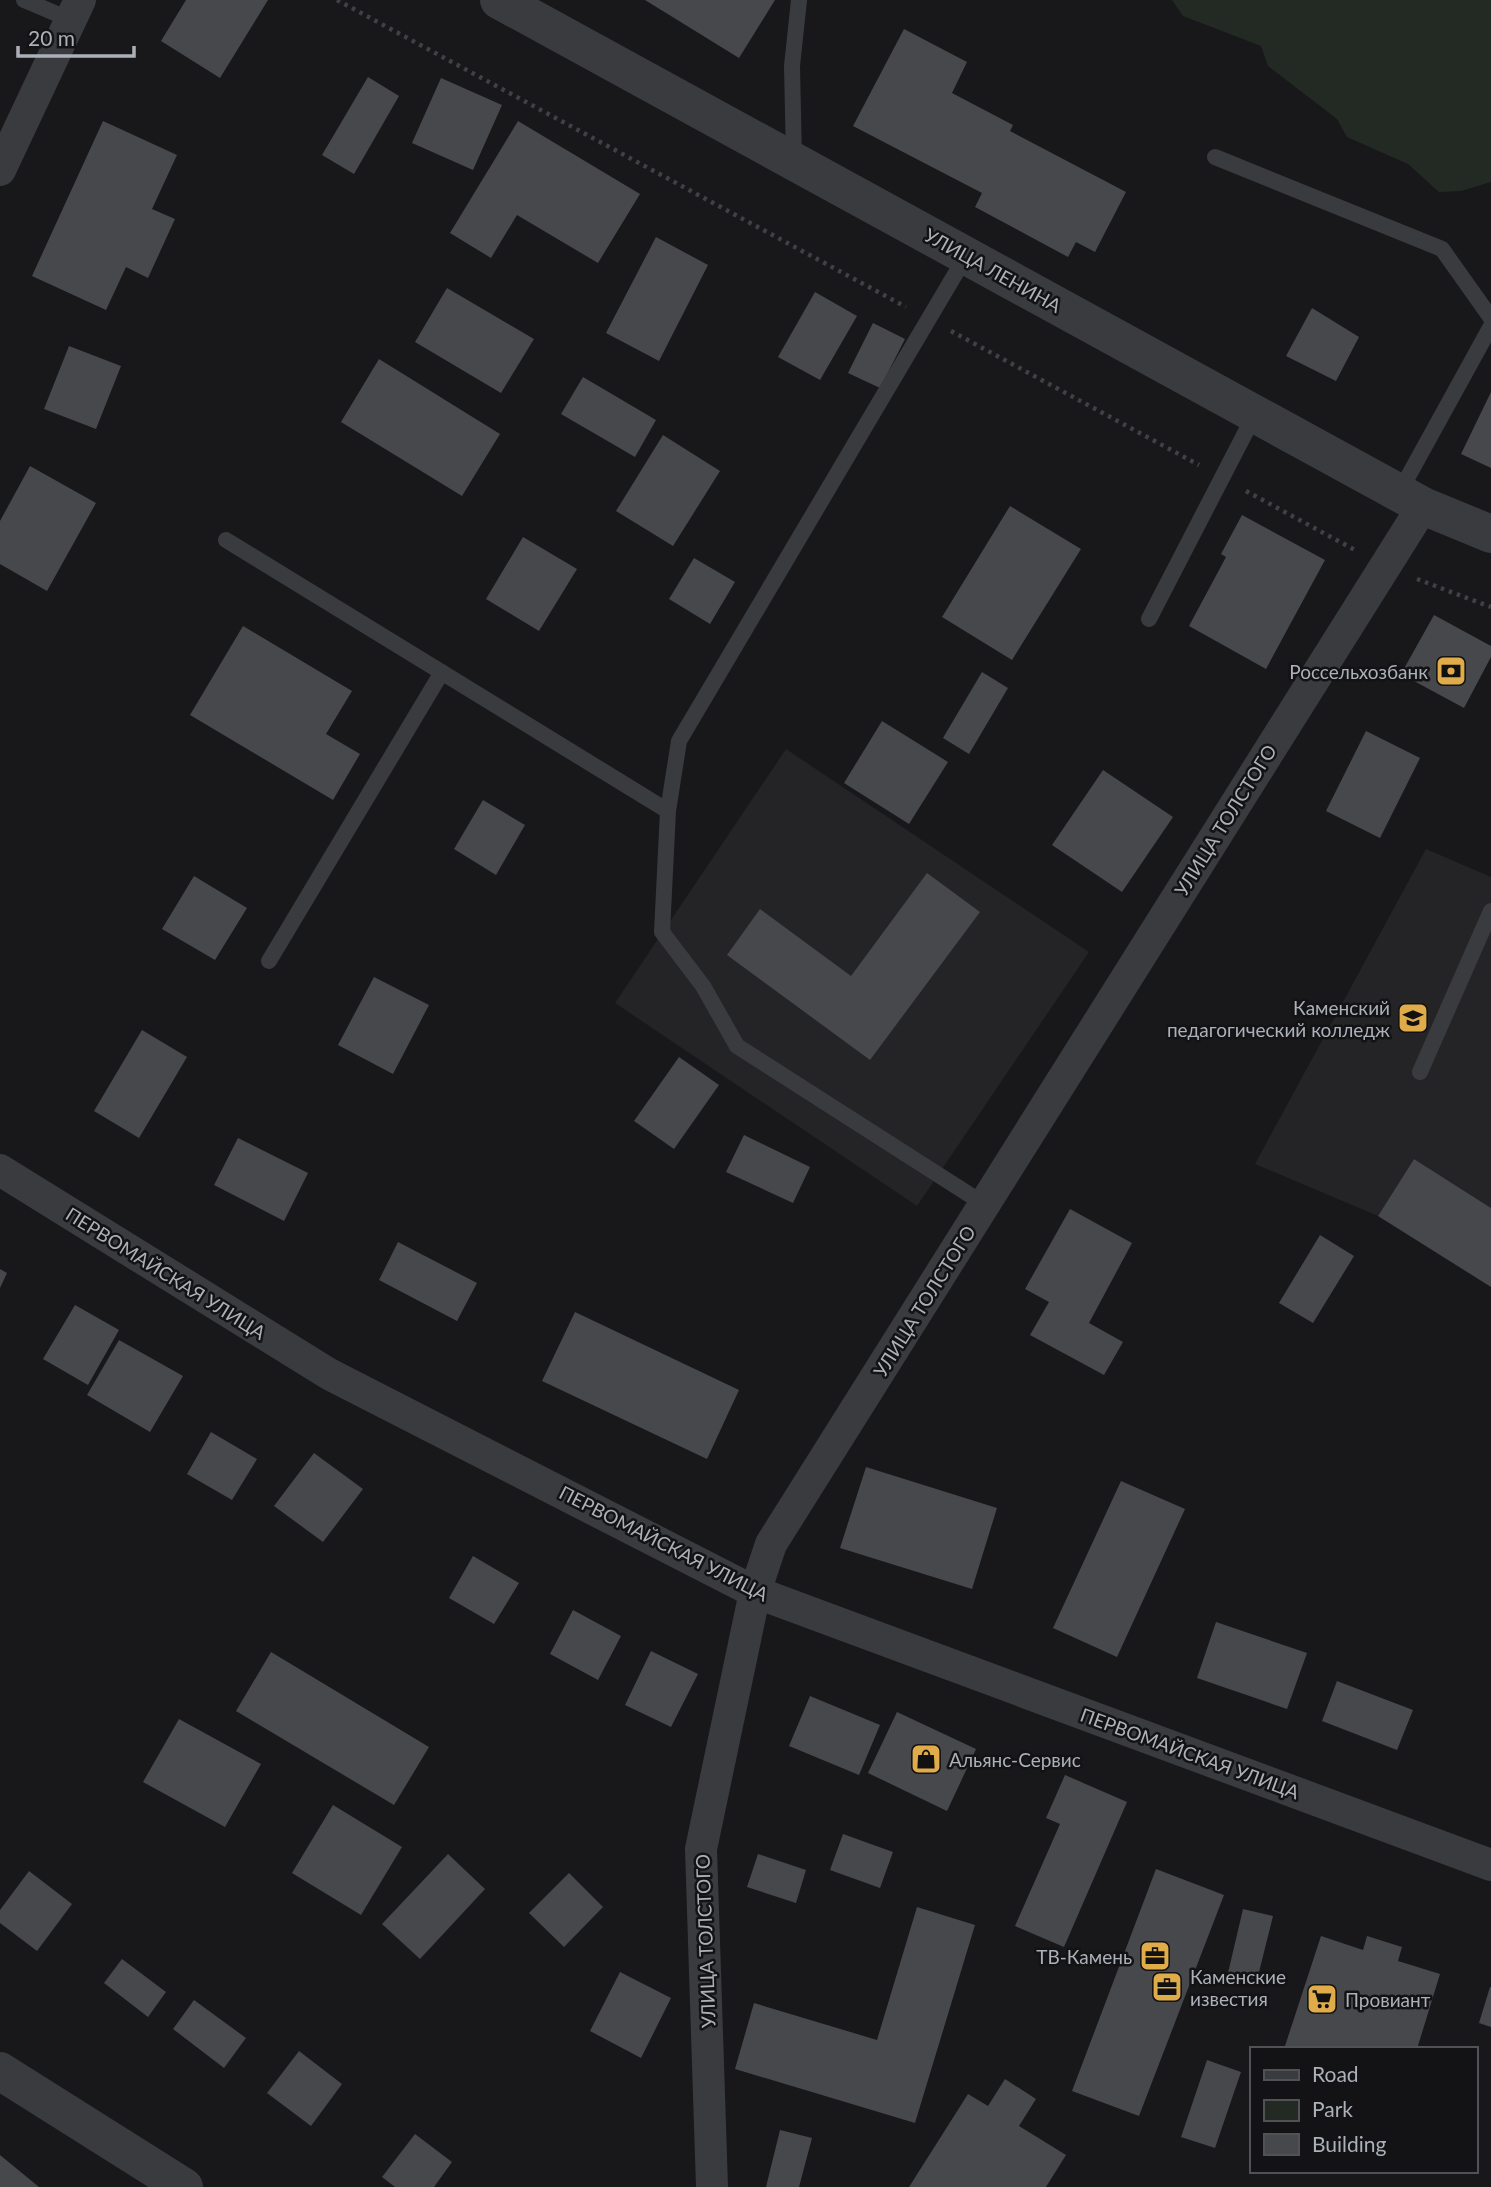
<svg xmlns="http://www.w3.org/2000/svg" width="1491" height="2187" viewBox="0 0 1491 2187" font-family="Lato,sans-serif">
<rect width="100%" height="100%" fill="#18181a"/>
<path fill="#242427" d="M786 749 1089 952 917 1206 615 1003Z
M1426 849 1491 877V1208L1414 1159 1378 1216 1255 1164Z"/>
<path fill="#232a24" d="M1172 0H1491V182L1461 191 1439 192 1408 164 1347 137 1337 119 1268 66 1261 46 1183 16Z"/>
<path fill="#47484c" d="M186 0H268L220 78 161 41Z
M645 0H775L739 58Z
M904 29 967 62 952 93 1013 125 1010 131 1126 192 1095 252 1076 242 1068 257 975 207 982 193 853 126Z
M368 77 399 96 354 174 322 155Z
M441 78 502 105 473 170 412 143Z
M103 121 177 155 152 209 175 219 148 278 126 267 106 310 32 276Z
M518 121 640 194 598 263 517 215 491 258 450 233Z
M656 237 708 265 659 361 606 333Z
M447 288 534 339 501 393 415 342Z
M815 292 857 316 820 380 778 357Z
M1312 308 1359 337 1336 381 1286 356Z
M873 323 905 339 880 388 848 373Z
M69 346 121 366 96 429 44 409Z
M379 359 500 434 462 496 341 422Z
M583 377 656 420 635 457 561 414Z
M1491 392V468L1461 454Z
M663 435 720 471 673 546 616 511Z
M30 466 96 503 47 591 0 564V521Z
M1010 506 1081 549 1012 660 942 617Z
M1242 515 1325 560 1266 669 1189 626 1226 557 1221 554Z
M523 537 577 569 539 631 486 599Z
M694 558 735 582 710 624 669 599Z
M1434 615 1491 646V657L1464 708 1401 674Z
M243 626 352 691 326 734 360 754 333 800 190 715Z
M982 672 1008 688 969 754 943 738Z
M882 721 948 762 909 824 844 783Z
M1366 731 1420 758 1380 838 1326 811Z
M1103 770 1173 817 1122 892 1052 845Z
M483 800 525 825 496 875 454 849Z
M927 873 980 912 870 1060 727 955 760 909 851 976Z
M194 876 247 908 215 960 162 929Z
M374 977 429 1005 393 1074 338 1045Z
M142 1030 187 1057 139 1138 94 1111Z
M679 1057 719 1085 674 1149 634 1121Z
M744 1135 810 1167 793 1203 726 1172Z
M238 1138 308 1173 284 1221 214 1185Z
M1414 1159 1491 1208V1287L1378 1216Z
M1070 1209 1132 1243 1089 1323 1123 1342 1104 1375 1030 1335 1049 1302 1025 1289Z
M1320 1235 1354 1256 1313 1323 1279 1303Z
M398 1242 477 1283 457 1321 379 1280Z
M0 1269 7 1273 0 1288Z
M75 1305 119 1330 88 1385 43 1359Z
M575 1312 739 1390 707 1459 542 1381Z
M119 1340 183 1376 150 1432 87 1395Z
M211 1432 257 1459 232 1500 187 1474Z
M314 1453 363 1489 323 1542 274 1506Z
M866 1467 997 1508 972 1589 840 1548Z
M1121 1481 1185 1509 1117 1657 1053 1628Z
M473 1556 519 1583 494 1624 449 1598Z
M573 1610 621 1636 598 1680 550 1654Z
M1216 1622 1307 1653 1287 1709 1197 1678Z
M651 1651 698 1674 671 1727 625 1705Z
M271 1652 429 1747 394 1805 236 1711Z
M1337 1681 1413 1710 1397 1750 1322 1721Z
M810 1696 880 1725 859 1775 789 1746Z
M897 1712 976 1749 947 1811 868 1773Z
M179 1719 261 1764 225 1827 143 1782Z
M1065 1775 1127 1802 1064 1947 1015 1926 1060 1824 1046 1818Z
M333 1805 402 1847 361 1915 292 1873Z
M843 1834 893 1852 880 1888 830 1870Z
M448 1854 485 1889 420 1959 382 1924Z
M758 1854 806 1870 796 1903 747 1887Z
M1156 1869 1224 1895 1139 2116 1072 2091Z
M29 1871 72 1904 37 1951 0 1923V1910Z
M569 1873 603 1907 564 1947 529 1913Z
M917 1907 975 1925 915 2123 735 2069 754 2003 877 2040Z
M1243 1909 1273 1916 1257 1980 1228 1973Z
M1321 1936 1363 1950 1367 1936 1402 1947 1398 1961 1440 1974 1417 2049H1284Z
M122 1959 166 1992 148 2017 104 1983Z
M620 1972 671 1998 641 2058 590 2031Z
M1490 1987H1491V2027L1479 2023Z
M194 2000 246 2038 224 2068 173 2029Z
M299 2051 342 2084 311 2126 267 2093Z
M1207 2060 1241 2072 1215 2148 1181 2137Z
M1005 2079 1036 2099 1019 2126 1066 2155 1046 2187H909L968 2094 988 2106Z
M780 2130 812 2138 799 2187H766Z
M415 2134 452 2162 434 2187H395L382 2177Z
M0 2155 39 2187H0Z"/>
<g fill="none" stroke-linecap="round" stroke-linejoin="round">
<path stroke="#404146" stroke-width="4.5" stroke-dasharray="3.5 5" stroke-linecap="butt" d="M337 0 906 307
M951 331 1199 465
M1246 491 1355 550
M1417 579 1491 607"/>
<path stroke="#3a3b3f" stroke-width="16" d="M24 0 71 20
M1215 157 1442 249 1491 318
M794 160 792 66 799 0
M966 256 679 741 668 811 662 932 703 986 737 1046 984 1204
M1399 493 1491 326
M226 540 668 811
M1149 619 1255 414
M269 961 442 672
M1420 1072 1491 911"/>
<path stroke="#3a3b3f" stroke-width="32" d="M0 170 80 0
M0 1170 329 1374 755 1592 1491 1865
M712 2187 701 1849 755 1592 771 1544 1423 506"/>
<path stroke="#3a3b3f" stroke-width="38" d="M499 0 1423 506 1491 534
M0 2071 184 2187"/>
</g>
<defs>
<g id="bank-square" transform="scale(1.575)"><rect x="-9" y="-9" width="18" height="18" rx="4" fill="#e0ac4a" stroke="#131315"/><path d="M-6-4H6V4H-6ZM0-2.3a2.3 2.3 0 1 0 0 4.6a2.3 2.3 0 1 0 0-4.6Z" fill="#111"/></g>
<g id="university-square" transform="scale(1.575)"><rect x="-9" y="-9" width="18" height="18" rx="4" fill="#e0ac4a" stroke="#131315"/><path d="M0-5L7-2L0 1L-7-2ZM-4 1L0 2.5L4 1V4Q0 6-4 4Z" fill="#111"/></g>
<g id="shop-square" transform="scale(1.575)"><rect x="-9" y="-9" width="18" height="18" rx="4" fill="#e0ac4a" stroke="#131315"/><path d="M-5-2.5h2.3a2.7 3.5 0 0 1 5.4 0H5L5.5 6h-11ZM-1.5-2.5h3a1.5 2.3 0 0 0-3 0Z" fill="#111"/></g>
<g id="office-square" transform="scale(1.575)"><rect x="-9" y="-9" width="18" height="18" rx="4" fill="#e0ac4a" stroke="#131315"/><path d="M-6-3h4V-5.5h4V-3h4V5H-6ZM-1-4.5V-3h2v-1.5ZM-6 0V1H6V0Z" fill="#111"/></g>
<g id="supermarket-square" transform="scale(1.575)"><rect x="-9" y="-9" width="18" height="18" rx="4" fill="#e0ac4a" stroke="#131315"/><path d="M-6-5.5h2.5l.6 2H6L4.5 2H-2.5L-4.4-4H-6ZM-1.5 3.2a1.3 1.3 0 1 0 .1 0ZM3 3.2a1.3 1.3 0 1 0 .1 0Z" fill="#111"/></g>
</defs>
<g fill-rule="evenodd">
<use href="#bank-square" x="1451" y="671"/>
<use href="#university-square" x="1413" y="1018"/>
<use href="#shop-square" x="926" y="1759"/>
<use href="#office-square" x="1155" y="1956"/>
<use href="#office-square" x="1167" y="1987"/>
<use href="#supermarket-square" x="1322" y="1999"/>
</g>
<g text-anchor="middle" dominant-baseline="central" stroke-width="5" stroke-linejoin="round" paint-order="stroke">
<g font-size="19" fill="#acb0b8" stroke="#131315">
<text transform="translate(993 270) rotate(29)">УЛИЦА ЛЕНИНА</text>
<text transform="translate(1225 820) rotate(-58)">УЛИЦА ТОЛСТОГО</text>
<text transform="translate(166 1273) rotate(32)">ПЕРВОМАЙСКАЯ УЛИЦА</text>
<text transform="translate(924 1301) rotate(-58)">УЛИЦА ТОЛСТОГО</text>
<text transform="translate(664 1543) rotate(27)">ПЕРВОМАЙСКАЯ УЛИЦА</text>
<text transform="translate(1190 1753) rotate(20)">ПЕРВОМАЙСКАЯ УЛИЦА</text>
<text transform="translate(705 1941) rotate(-92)">УЛИЦА ТОЛСТОГО</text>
</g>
<g font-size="19" fill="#acb0b8" stroke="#131315" text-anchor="end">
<text x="1428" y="671">Россельхозбанк</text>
<text x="1390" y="1007">Каменский<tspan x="1390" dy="22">педагогический колледж</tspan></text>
<text x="949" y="1759" text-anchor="start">Альянс-Сервис</text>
<text x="1132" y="1956">ТВ-Камень</text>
<text x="1190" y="1976" text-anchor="start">Каменские<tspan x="1190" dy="22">известия</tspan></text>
<text x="1345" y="1999" text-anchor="start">Провиант</text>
</g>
</g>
<rect x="1250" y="2047" width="228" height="126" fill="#131315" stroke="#505256" stroke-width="2"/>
<rect x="1264" y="2070" width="35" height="10" fill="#3a3b3f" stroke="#505256" stroke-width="2"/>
<text x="1312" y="2082" font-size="21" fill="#acb0b8">Road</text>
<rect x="1264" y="2100" width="35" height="21" fill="#232a24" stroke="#505256" stroke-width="2"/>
<text x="1312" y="2117" font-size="21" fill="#acb0b8">Park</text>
<rect x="1264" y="2134" width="35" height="21" fill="#47484c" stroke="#505256" stroke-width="2"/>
<text x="1312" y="2152" font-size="21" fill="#acb0b8">Building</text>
<path d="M18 46v10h116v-10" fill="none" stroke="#acb0b8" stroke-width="3.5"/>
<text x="28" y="46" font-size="21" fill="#acb0b8" stroke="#131315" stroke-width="5" paint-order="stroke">20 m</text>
</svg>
